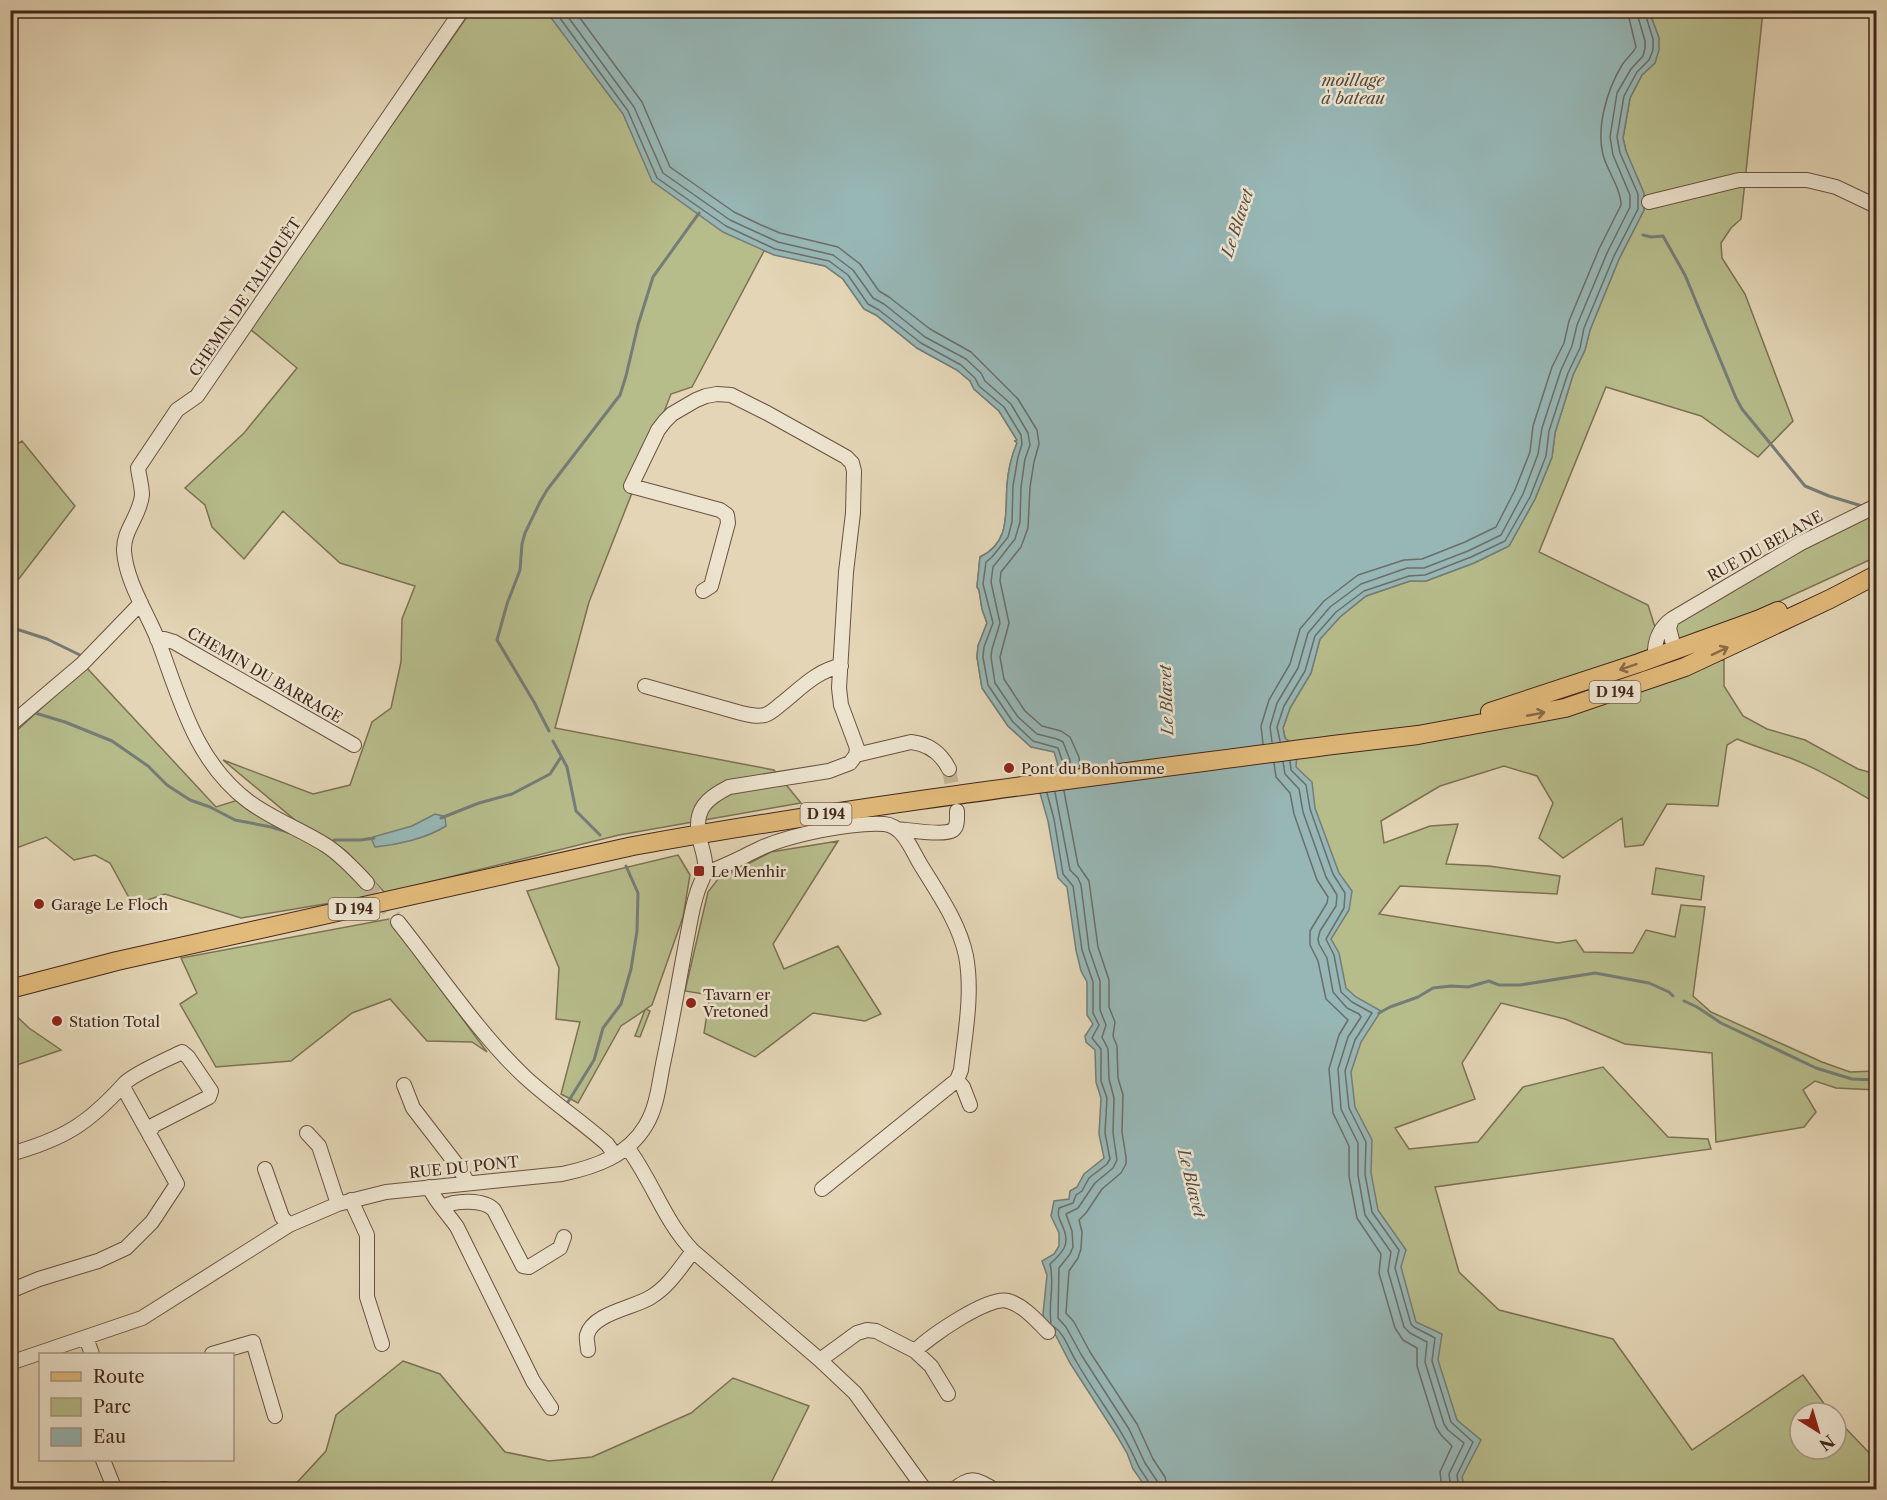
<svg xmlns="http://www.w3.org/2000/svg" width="1887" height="1500" viewBox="0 0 1887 1500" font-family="'Libre Caslon Text',serif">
<rect width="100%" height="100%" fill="#e3d5b5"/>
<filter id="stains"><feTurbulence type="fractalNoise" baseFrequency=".00333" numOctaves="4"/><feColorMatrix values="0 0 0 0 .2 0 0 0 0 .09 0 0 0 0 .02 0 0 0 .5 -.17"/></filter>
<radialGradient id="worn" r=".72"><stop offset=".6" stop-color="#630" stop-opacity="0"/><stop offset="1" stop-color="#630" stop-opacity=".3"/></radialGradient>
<path fill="#b7bc8b" stroke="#7c7152" stroke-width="1.5" d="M471 11H1078L1031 747 1008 726 982 688 977 657 978 646 987 623 982 609 979 590 977 587 980 557C1011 542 1005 513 1007 485 1008 471 1011 457 1017 443L1015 441 1017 440 999 411 974 389 970 381 957 370 917 348 876 315 864 309 843 279 825 266 764 251 692 387 671 394 589 602 555 728 774 770 801 803 619 835 385 893 347 852 328 838 307 830 223 760 313 794 350 785 372 722 391 708 401 662 402 619 415 586 340 563 283 511 244 559 212 527 205 505 185 488 244 433 297 368 250 329Z
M1649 11H1763L1741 219 1731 228 1721 243 1722 258 1745 294 1793 421 1758 457 1701 416 1606 387 1539 552 1648 605 1655 627 1648 650 1611 663 1620 698 1724 659V686L1743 716 1767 729 1805 740 1858 769 1876 774V797L1874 802C1847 786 1819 769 1790 758 1772 752 1754 746 1737 739L1727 745 1718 806 1667 804 1643 845 1625 847 1622 818 1563 858 1539 838 1553 803 1537 776 1504 766 1440 786 1381 821 1384 843 1430 826 1458 824 1446 864 1489 866 1560 876 1557 894 1400 886 1379 914 1558 943 1576 940 1584 952 1633 953 1646 930 1675 937 1681 905 1705 907 1693 996 1711 1012 1822 1062 1850 1072 1876 1071V1090L1836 1088 1815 1081 1803 1090 1816 1112 1804 1127 1716 1142 1712 1053 1625 1044 1565 1019 1501 1003 1462 1063 1475 1099 1395 1128 1409 1149 1478 1142 1523 1087 1603 1067 1668 1137 1708 1139 1711 1149 1435 1187 1459 1272 1499 1310 1613 1339 1692 1450 1803 1375 1831 1413H1800V1449H1836V1418L1876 1460V1489H1433L1371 1387 1291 743 1285 738 1283 728 1290 708 1311 673 1320 639 1340 617 1366 596 1410 581H1426L1474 563 1509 546 1535 499 1552 457 1555 433 1573 375 1585 350 1590 330 1619 259 1644 210 1639 181 1634 172 1626 151 1623 138 1630 98 1642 75 1655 63 1659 38Z
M22 441 75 506 11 589V448Z
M1876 513V557L1758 611 1679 641 1674 628 1676 622 1801 546Z
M86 667 216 807 241 799 330 856 373 896 241 918 165 894 133 905 110 863 95 855 74 860 46 837 11 850V736Z
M838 841 773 944 784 969 838 946 881 1014 865 1021 813 1013 755 1057 704 1033 710 995 685 991 708 892 718 879 771 852Z
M678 855 690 875 683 917 652 1005 646 1009 650 1011 640 1037 635 1036 645 1010 621 1026 578 1103 561 1094 580 1022 556 1019 559 968 527 891Z
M1656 868 1704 876 1701 900 1652 894Z
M389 919 487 1052 472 1042 427 1041 390 999 352 1013 291 1061 216 1067 180 1004 197 993 181 958Z
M11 1011 29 1028 61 1050 11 1067Z
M403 1361 440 1374 505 1452 549 1461 592 1457 691 1413 733 1378 809 1406 768 1489H291L326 1451 336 1415Z"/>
<path fill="#97b7b6" stroke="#757d78" stroke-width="1.5" d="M546 11H1649L1659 38V50L1655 63 1642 75 1630 98 1623 138 1626 151 1644 193V210L1619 259 1590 330 1585 350 1573 375 1555 433 1552 457 1535 499 1509 546 1474 563 1426 581H1410L1366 596 1340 617 1320 639 1311 673 1290 708 1283 728 1285 738 1291 743 1297 754 1296 767 1312 782 1315 808 1339 873 1352 891 1349 910 1331 939 1339 953 1346 988 1356 997 1381 1011 1361 1042 1351 1072 1355 1107 1372 1140 1371 1173 1378 1210 1406 1250 1401 1267 1416 1322 1442 1334 1438 1360 1457 1420 1481 1440 1462 1477 1465 1489H1147L1133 1469 1127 1453 1117 1436 1070 1363 1055 1334 1045 1327 1043 1314 1047 1275 1042 1261 1054 1254 1059 1246V1233L1051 1216 1054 1201 1069 1199 1070 1191 1077 1187 1084 1174 1104 1158 1099 1134 1101 1098 1096 1082 1095 1050 1086 1042 1085 1036 1093 1024 1087 1015V982L1081 971 1076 950 1067 887 1058 878 1048 821 1038 786 1041 777 1050 767 1058 765 1054 752 1031 747 1008 726 982 688 977 657 978 646 987 623 982 609 979 590 977 587 980 557C1011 542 1005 513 1007 485 1008 471 1011 457 1017 443L1015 441 1017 440 999 411 974 389 970 381 957 370 917 348 876 315 864 309 843 279 825 266 774 255 723 232 652 181 623 114Z
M435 814 443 816 445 818 446 826C427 838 398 845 375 847L372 840 373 837 412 826Z"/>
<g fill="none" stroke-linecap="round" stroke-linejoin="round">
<path stroke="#6c6e68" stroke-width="1.5" d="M554 10 628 111 657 178 726 226 775 249 829 261 848 275 868 304 879 310 921 343 961 365 975 378 979 386 1004 407 1021 435 1022 444 1018 457 1013 486 1012 522 1008 537 992 557 986 562 983 584 993 623 984 647 983 657 988 685 1013 722 1033 741 1058 748 1063 763 1061 770
M563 10 634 107 663 173 730 220 778 242 833 255 853 270 873 298 884 304 925 337 966 359 981 373 985 381 1011 404 1028 433 1030 445 1025 459 1021 487 1020 522 1015 539 993 567 991 582 1000 623 992 649 991 657 995 683 1018 717 1037 734 1057 739 1063 742 1070 760V769
M574 10 642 102 670 167 734 212 761 225 780 233 838 247 860 264 879 291 889 297 930 329 971 352 1018 399 1037 430 1039 444 1034 462 1030 487 1028 528 1021 547 1001 572 1000 581 1009 623 1000 657 1004 679 1025 711 1042 726 1061 731 1070 737 1079 757 1080 768
M1280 741 1277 727 1284 706 1305 671 1315 636 1336 612 1364 591 1409 576 1425 575 1471 557 1505 541 1530 497 1546 456 1549 431 1568 373 1580 348 1584 328 1614 256 1638 209V194L1620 153 1617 137 1624 96 1637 72 1649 60 1653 50V39L1644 10
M1272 742 1270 727 1277 703 1298 668 1308 633 1330 607 1361 584 1407 568H1424L1468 551 1501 535 1523 494 1538 454 1542 428 1561 370 1572 346 1577 325 1607 253 1630 207V195L1613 155 1610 137 1617 93 1631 69 1643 56 1645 48V41L1636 10
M1263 744 1261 726 1269 700 1290 664 1300 629 1324 601 1358 575 1404 560 1422 559 1465 542 1496 527 1515 490 1530 452 1533 426 1552 367 1564 343 1569 321 1599 249 1621 205C1621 190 1609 173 1604 158 1595 129 1607 90 1622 65 1626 58 1633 54 1636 47L1627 10
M1290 761 1291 770 1306 785 1310 809 1333 874 1345 893 1344 908 1326 939 1334 955 1341 992 1352 1002 1372 1013 1355 1040 1345 1071 1349 1108 1366 1142 1365 1174 1372 1212 1399 1250 1395 1268 1411 1324 1414 1327 1435 1338 1432 1361 1451 1422 1473 1442 1457 1475 1459 1490
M1283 762 1285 774 1299 789 1303 812 1326 877 1337 895 1336 906 1320 931 1318 939 1319 944 1327 958 1333 992 1347 1008 1359 1014 1361 1017 1348 1037 1338 1069 1341 1109 1358 1143V1175L1365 1215 1391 1252 1388 1271 1404 1327 1410 1333 1427 1342 1425 1362 1444 1424 1448 1430 1464 1443 1449 1474 1451 1490
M1274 763 1276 777 1290 793 1294 814 1317 880 1328 897 1327 903 1310 931V945L1318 961 1326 999 1348 1020 1339 1035 1329 1069 1333 1113 1349 1146V1176L1357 1218 1381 1254 1379 1273 1395 1328 1403 1340 1417 1348V1366L1436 1427 1441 1435 1452 1446 1440 1472 1442 1490
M1064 791 1078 865 1089 881 1098 947 1109 980V1007L1115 1022 1113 1036 1117 1046 1118 1078 1123 1095 1122 1132 1126 1157V1164L1121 1173 1102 1189 1086 1213 1079 1220 1082 1232 1081 1249 1078 1258 1069 1271 1066 1313 1074 1322 1090 1352 1137 1424 1153 1459 1165 1477 1168 1490
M1055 792 1070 870 1078 878 1081 885 1089 949 1100 981V1010L1106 1025 1102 1037 1108 1049 1109 1079 1114 1098 1113 1133 1117 1160 1113 1168 1095 1183 1078 1208 1066 1214 1072 1231 1073 1247 1070 1254 1059 1268 1058 1318 1066 1327 1082 1356 1129 1429 1145 1463 1157 1481 1159 1490
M1047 793 1054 819 1063 874 1073 886 1082 950 1093 982V1013L1099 1025 1092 1038 1101 1049V1081L1107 1098 1105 1133 1110 1159 1107 1164 1089 1178 1082 1191 1076 1195 1073 1203 1059 1208C1057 1216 1060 1220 1063 1227 1071 1245 1062 1253 1050 1264 1055 1284 1048 1303 1051 1323
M1053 1326C1065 1334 1068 1348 1076 1361 1096 1396 1122 1428 1138 1465 1142 1474 1150 1480 1151 1490"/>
<path stroke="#757d78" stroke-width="3" d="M1643 235 1651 237 1663 236 1685 275 1736 398 1742 409 1805 486 1829 496 1862 506
M10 627 47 639 82 656 81 657
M35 713 65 722 112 741 148 766 167 785 190 800 210 807 235 820 271 827 291 833
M549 731 534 702 497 640 507 604 520 570 522 544 525 533 540 502 547 490 620 395 626 376 638 325 653 277 699 213
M553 741 567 767 576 811 600 835
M441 818 479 803 512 794 550 774 561 757
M334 840H361L374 838
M1684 1001 1697 1007 1721 1023 1816 1068 1852 1079 1876 1080
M1379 1013 1390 1007 1418 997 1433 988 1451 986 1468 987 1489 981 1499 985H1520L1595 973 1649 983 1669 992 1673 996
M568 1102 594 1060 603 1028 621 1004 631 969 637 931 638 893 626 866"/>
<path stroke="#c3b296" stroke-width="14" stroke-dasharray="14 7" stroke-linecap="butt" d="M949 769 955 803
M367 883 398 922"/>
<g stroke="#6a5241" stroke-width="16">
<path id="minor" d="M1649 202 1739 180H1807L1836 187 1876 206
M703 591 711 586 728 523 727 515 720 510 631 486 658 430 665 421 672 414 696 400 706 396 717 394 731 395 767 413 846 457 852 463 854 471 853 513 846 572 839 688 841 705 857 748 856 755
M1672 619 1669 628 1673 644
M157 639H164L174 642 354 745
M1655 650C1656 636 1661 627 1672 619L1801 543 1876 506
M645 686 741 713C749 715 757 717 765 715 771 713 776 708 781 704 799 690 817 670 841 666
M10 725 82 664 141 603
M897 829C909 830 944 836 953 830 958 826 957 818 957 811
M705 873C724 867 740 858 759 849 788 835 851 822 884 824 902 825 911 848 919 862 937 892 959 922 966 956 973 993 965 1034 961 1070L957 1080
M367 883C355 870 342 856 327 846 302 830 272 819 248 801 195 761 180 699 158 640 147 613 126 581 124 551 123 530 140 516 142 495 142 487 139 476 138 468L177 410 197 396 462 10
M398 922C438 972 479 1034 525 1077 551 1101 581 1121 607 1144L615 1155
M957 1080 963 1087 970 1105
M404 1085 413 1108 457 1165 468 1183
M307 1133 319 1146 338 1204
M627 1147C652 1180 664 1221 693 1251L820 1360 855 1393 925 1490
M10 1154C64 1139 88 1124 125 1083 135 1073 168 1059 182 1052L188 1057 211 1091 209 1097 154 1125 150 1131V1136
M265 1169 282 1217 289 1225
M429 1187C435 1201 448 1214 457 1227L533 1381 551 1408
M822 1189 957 1080
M351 1200 367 1235V1297L382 1344
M443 1207C455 1200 484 1199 494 1210L523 1266 529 1267 560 1248 564 1237
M10 1291 39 1279 98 1261 126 1248 152 1222 177 1184 123 1087
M86 1338 92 1354
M588 1350C588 1346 586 1339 587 1335 593 1313 634 1308 651 1297 669 1286 680 1268 693 1251
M915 1351C929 1337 989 1295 1008 1301 1023 1305 1037 1321 1048 1332
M212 1354 253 1342 275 1416
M820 1360 857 1333 867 1330 876 1331 915 1351 931 1366 948 1394
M10 1363 142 1318 289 1225 338 1204 386 1192 562 1174C595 1167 628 1156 646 1125 657 1107 659 1084 663 1064 672 1022 679 980 687 938 690 923 692 908 697 893 699 886 703 879 705 872 707 859 701 848 699 836 694 809 707 798 729 787L829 771 850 763 856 755 911 742C929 744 941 753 949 769
M103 1460 115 1490
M163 1490 164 1489
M953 1490C972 1476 974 1478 995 1490"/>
</g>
<g stroke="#42261a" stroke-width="20">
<path id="major" d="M1490 712 1639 663 1760 619 1778 611
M10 989 117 961 633 846C865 804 1099 776 1333 745L1418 735 1565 708 1685 667 1830 599 1876 575"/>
</g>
<use href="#minor" stroke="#ede4cf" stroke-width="14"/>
<use href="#major" stroke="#e2ba7a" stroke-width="18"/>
</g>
<defs><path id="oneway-shaft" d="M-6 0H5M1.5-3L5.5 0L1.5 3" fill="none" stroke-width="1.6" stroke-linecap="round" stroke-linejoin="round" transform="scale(1.5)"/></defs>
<g stroke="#8a6945">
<use href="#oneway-shaft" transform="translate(1720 651) rotate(-25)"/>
<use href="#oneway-shaft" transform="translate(1628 667) rotate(161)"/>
<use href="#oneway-shaft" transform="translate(1536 714) rotate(-11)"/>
</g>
<g fill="#8f2418" stroke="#ede4cf" stroke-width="2">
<circle cx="1009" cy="768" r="6"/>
<rect x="693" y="865" width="12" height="12" rx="3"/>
<circle cx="39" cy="904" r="6"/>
<circle cx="691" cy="1003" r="6"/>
<circle cx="57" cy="1021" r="6"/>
</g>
<g text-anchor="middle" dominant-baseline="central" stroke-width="5" stroke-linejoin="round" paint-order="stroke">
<g fill="#ede4cf" stroke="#755f50" stroke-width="1.5">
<rect x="1589.5" y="681" width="51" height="22" rx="4.5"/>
<rect x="800.5" y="803" width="51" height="22" rx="4.5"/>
<rect x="328.5" y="898" width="51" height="22" rx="4.5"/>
</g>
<g font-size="14" font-weight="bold" fill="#42261a">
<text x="1615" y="692">D 194</text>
<text x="826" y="814">D 194</text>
<text x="354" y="909">D 194</text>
</g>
<g font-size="15" fill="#42261a" stroke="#ede4cf">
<text transform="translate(245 297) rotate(-56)">CHEMIN DE TALHOUËT</text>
<text transform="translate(1765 546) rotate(-29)">RUE DU BELANE</text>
<text transform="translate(265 675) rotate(30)">CHEMIN DU BARRAGE</text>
<text transform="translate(464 1167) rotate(-6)">RUE DU PONT</text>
</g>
<g font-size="15" fill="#42261a" stroke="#ede4cf" text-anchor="start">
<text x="1021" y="768">Pont du Bonhomme</text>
<text x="711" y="871">Le Menhir</text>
<text x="51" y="904">Garage Le Floch</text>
<text x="703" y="994">Tavarn er<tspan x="703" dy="17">Vretoned</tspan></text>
<text x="69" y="1021">Station Total</text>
</g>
<g font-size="16" font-style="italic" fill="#574a41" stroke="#ede4cf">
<text x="1353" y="80">moillage<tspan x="1353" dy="18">à bateau</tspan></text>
<text transform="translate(1237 223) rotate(-72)">Le Blavet</text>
<text transform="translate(1166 700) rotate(-92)">Le Blavet</text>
<text transform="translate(1192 1183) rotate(76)">Le Blavet</text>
</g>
</g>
<rect width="1887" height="1500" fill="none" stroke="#e3d5b5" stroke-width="36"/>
<rect x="12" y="12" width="1863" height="1476" fill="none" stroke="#42261a" stroke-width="3"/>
<rect x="18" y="18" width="1851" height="1464" fill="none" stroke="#42261a" stroke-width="1.5"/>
<rect x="39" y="1353" width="195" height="108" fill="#ede4cf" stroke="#a99887" stroke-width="1.5"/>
<rect x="51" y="1372" width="30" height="9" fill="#e2ba7a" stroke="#a99887" stroke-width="1.5"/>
<text x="93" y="1383" font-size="18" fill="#42261a">Route</text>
<rect x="51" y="1398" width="30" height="18" fill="#b7bc8b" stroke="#a99887" stroke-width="1.5"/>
<text x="93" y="1413" font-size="18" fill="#42261a">Parc</text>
<rect x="51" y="1428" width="30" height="18" fill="#97b7b6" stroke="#a99887" stroke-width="1.5"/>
<text x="93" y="1443" font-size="18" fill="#42261a">Eau</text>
<g transform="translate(1818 1431) rotate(143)"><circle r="28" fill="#ede4cf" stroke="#a99887" stroke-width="1.5"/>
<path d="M0-4.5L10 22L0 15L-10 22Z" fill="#8f2418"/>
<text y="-9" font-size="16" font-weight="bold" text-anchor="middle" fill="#42261a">N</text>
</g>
<rect width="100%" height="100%" filter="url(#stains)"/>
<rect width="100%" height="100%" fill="url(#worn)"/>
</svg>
